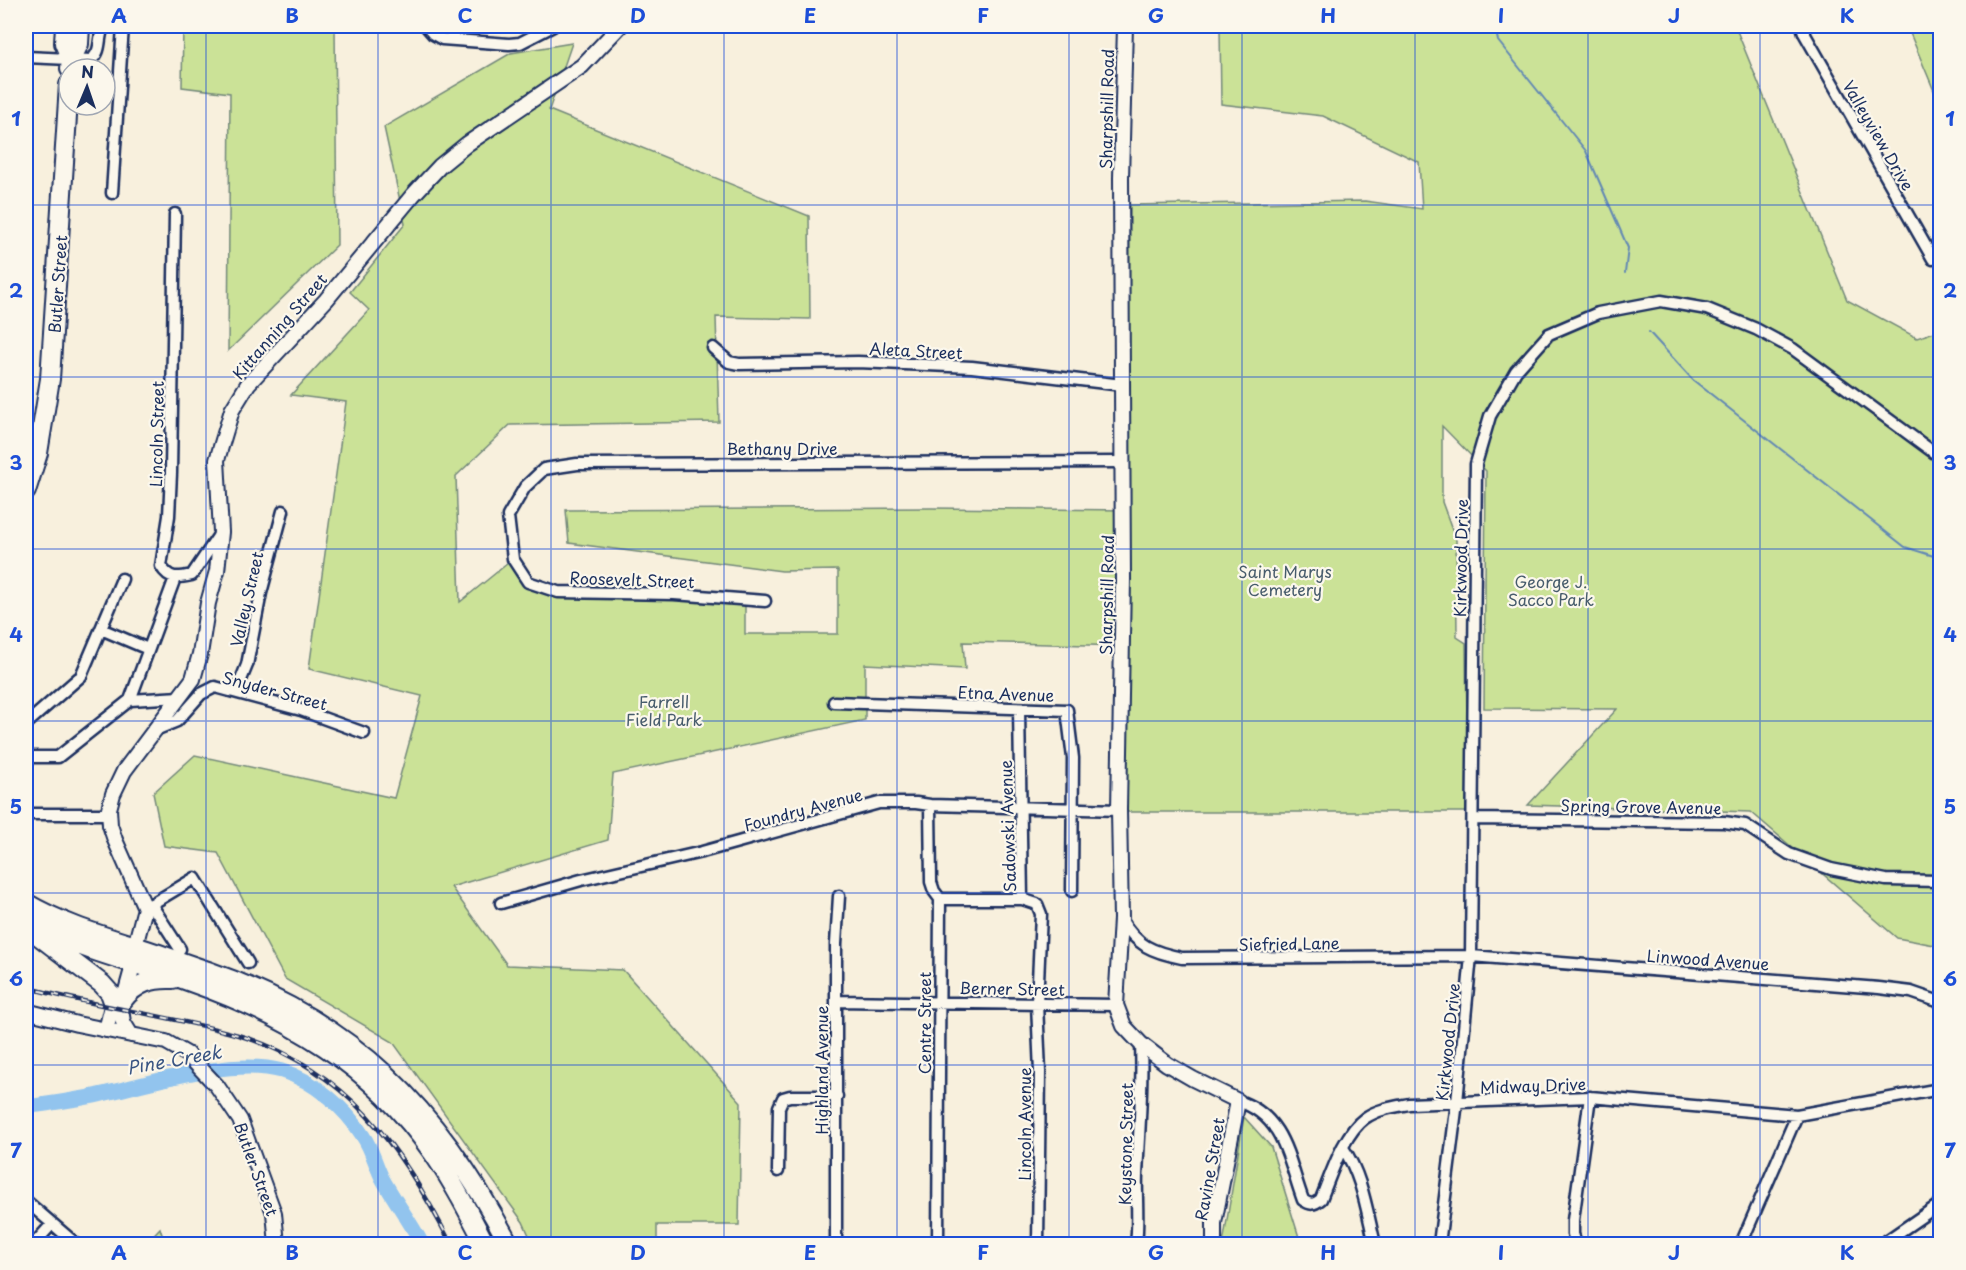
<svg xmlns="http://www.w3.org/2000/svg" width="1966" height="1270" viewBox="0 0 1966 1270" font-family="'Playpen Sans',sans-serif">
<rect width="100%" height="100%" fill="#f8f0dd"/>
<filter id="ink" filterUnits="userSpaceOnUse"><feTurbulence type="fractalNoise" baseFrequency=".0167" numOctaves="2"/><feDisplacementMap in="SourceGraphic" scale="12" xChannelSelector="R" yChannelSelector="G"/><feConvolveMatrix kernelMatrix="1 2 1 2 8 2 1 2 1" color-interpolation-filters="sRGB"/></filter>
<g filter="url(#ink)">
<path fill="#cbe297" stroke="#73887a" stroke-width="1.5" d="M183 26H335L337 245 228 351 230 93 182 87Z
M1220 26H1735L1847 300 1917 338 1940 330V946L1897 938 1751 812 1528 805 1617 709 1484 708 1486 471 1442 426V502L1456 540 1457 637 1466 643 1468 812H1125L1127 646 963 642 965 669 865 664V720L613 774 608 840 451 887 507 965 623 970 741 1102 739 1225H657V1244H533L523 1222 393 1042 285 979 218 853 164 846 153 793 195 755 394 798 422 696 309 669 346 402 291 395 369 310 350 292 405 224 384 127 511 53 572 43 549 110 809 216 810 319 716 317 719 422 510 425 456 476 460 602 513 559 528 582 557 592 745 600V634H838V570L782 571 569 543 566 510 931 508 1128 510 1130 205 1365 201 1422 209 1419 162 1323 116 1221 104Z
M1907 26H1940V105Z
M1244 1117 1271 1147 1298 1234 1300 1244H1223Z
M160 1228 165 1244H145Z"/>
<g fill="none" stroke-linecap="round" stroke-linejoin="round">
<path stroke="#6288b4" stroke-width="2" d="M1495 26 1498 41 1586 151 1628 248 1625 273
M1649 332 1693 380 1905 547 1940 558"/>
<path stroke="#92c4ee" stroke-width="15" d="M26 1107C47 1104 68 1101 89 1097 142 1086 231 1056 282 1071 315 1081 345 1108 363 1136 372 1149 375 1164 382 1178 394 1200 410 1221 422 1244"/>
<g stroke="#1b2f5e" stroke-width="15">
<path id="street" d="M426 26 433 34 442 39 509 44 520 43 553 26
M1802 26 1804 33 1933 259
M26 57 91 60C103 51 97 37 104 26
M112 193 123 26
M175 214 171 473 169 516 161 566C169 580 178 578 192 575L221 532
M713 348 729 362 739 364 858 362 972 367 1122 385
M765 601 674 594 558 592 528 582 513 559 508 516 525 487 544 469 577 464 1123 462
M101 629 148 649
M236 692 247 665 261 593 283 511
M130 700 175 578
M834 702 1067 710 1073 758 1072 891
M1019 709 1022 899
M26 724 81 676 122 579
M155 730 177 721 201 694 215 687 301 710 364 733
M26 757H58L130 700 180 697
M930 805 931 882 934 891 940 899 938 1244
M26 814H109
M1473 819 1724 822 1745 825 1789 854 1831 869 1886 880 1940 881
M940 899H1022L1037 904 1041 914 1037 1004 1040 1072 1038 1244
M501 903 581 880 702 852 879 803H916L930 805 1119 810
M151 904 180 949
M145 908 195 878 248 963
M1121 919C1137 946 1152 952 1182 958L1471 956 1879 988 1911 992 1940 1002
M836 1001 1116 1005
M1238 1101C1285 1116 1288 1160 1303 1200 1310 1205 1314 1205 1321 1199 1331 1175 1343 1134 1365 1118 1378 1109 1394 1107 1409 1104L1590 1097 1797 1115 1940 1089
M1343 1148C1362 1175 1367 1212 1375 1244
M778 1171 779 1107 783 1098 790 1096H837
M26 1201 76 1244
M34 1244 52 1224
M836 1244V944L839 896
M1136 1244C1139 1221 1136 1198 1137 1175 1139 1131 1143 1088 1141 1044
M1439 1244 1457 1102 1471 956 1476 464 1490 416 1516 371 1549 334 1598 313 1661 301 1707 309 1756 329 1793 349 1940 457
M1576 1244 1573 1234V1220L1590 1097
M1741 1244 1797 1115
M1882 1244 1940 1204"/>
</g>
<g stroke="#1b2f5e" stroke-width="18">
<path id="secondary" d="M1125 26 1121 178 1123 580 1119 810 1121 919 1116 1005 1124 1026 1141 1044 1167 1064 1193 1079 1238 1101 1214 1223V1244
M26 1011 77 1024 166 1042 187 1054 217 1086 240 1120 274 1213 277 1244
M106 1030 115 994
M131 1035 123 1022 121 1009 134 962 135 946 145 908 115 840 110 825 109 809 113 794 124 771 193 679 200 654 208 603 217 571 221 532 217 460 232 410 248 384 326 300 413 195 440 166 467 144 582 66 620 26"/>
</g>
<g stroke="#1b2f5e" stroke-width="22">
<path id="highway" d="M65 26 64 43 71 60
M70 69 71 60 79 44 80 26
M26 491 38 453 50 379 69 85
M26 903C60 923 97 934 135 946 160 954 184 963 208 971 355 1022 438 1109 509 1244
M26 921C75 949 134 962 188 981 288 1016 372 1065 433 1153 453 1182 469 1213 485 1244
M35 933 102 984 110 993 113 1001
M123 1000C136 983 152 978 173 979"/>
</g>
<use href="#street" stroke="#fbf7ec" stroke-width="10"/>
<use href="#secondary" stroke="#fbf7ec" stroke-width="14"/>
<use href="#highway" stroke="#fbf7ec" stroke-width="18"/>
<g stroke="#1b2f5e" stroke-width="4.5">
<path id="rail" d="M26 987C95 1007 168 1015 238 1035 347 1068 402 1148 451 1244"/>
</g>
<use href="#rail" stroke="#fbf7ec" stroke-width="2" stroke-dasharray="7" stroke-linecap="butt"/>
</g>
</g>
<path fill="none" stroke="#1d4ed8" stroke-width="1.5" stroke-opacity="0.55" d="M206 26V1244M378 26V1244M551 26V1244M724 26V1244M897 26V1244M1069 26V1244M1242 26V1244M1415 26V1244M1588 26V1244M1760 26V1244M26 205H1940M26 377H1940M26 549H1940M26 721H1940M26 893H1940M26 1065H1940"/>
<g text-anchor="middle" dominant-baseline="central" stroke-width="4.5" stroke-linejoin="round" paint-order="stroke">
<g font-size="16" fill="#1b2f5e" stroke="#fbf7ec">
<text transform="translate(1106 109) rotate(-89)">Sharpshill Road</text>
<text transform="translate(1879 135) rotate(60)">Valleyview Drive</text>
<text transform="translate(57 284) rotate(-86)">Butler Street</text>
<text transform="translate(279 326) rotate(-49)">Kittanning Street</text>
<text transform="translate(916 350) rotate(3)">Aleta Street</text>
<text transform="translate(156 434) rotate(-89)">Lincoln Street</text>
<text x="782" y="448">Bethany Drive</text>
<text transform="translate(1460 558) rotate(-89)">Kirkwood Drive</text>
<text transform="translate(632 579) rotate(2)">Roosevelt Street</text>
<text transform="translate(1106 595) rotate(-89)">Sharpshill Road</text>
<text transform="translate(246 599) rotate(-77)">Valley Street</text>
<text transform="translate(275 690) rotate(15)">Snyder Street</text>
<text transform="translate(1006 693) rotate(2)">Etna Avenue</text>
<text transform="translate(1641 806) rotate(1)">Spring Grove Avenue</text>
<text transform="translate(803 809) rotate(-15)">Foundry Avenue</text>
<text transform="translate(1007 826) rotate(-92)">Sadowski Avenue</text>
<text transform="translate(1289 943) rotate(-1)">Siefried Lane</text>
<text transform="translate(1708 959) rotate(4)">Linwood Avenue</text>
<text transform="translate(1012 988) rotate(1)">Berner Street</text>
<text transform="translate(924 1023) rotate(-90)">Centre Street</text>
<text transform="translate(1447 1042) rotate(-84)">Kirkwood Drive</text>
<text transform="translate(821 1070) rotate(-90)">Highland Avenue</text>
<text transform="translate(1533 1085) rotate(-2)">Midway Drive</text>
<text transform="translate(1024 1124) rotate(-90)">Lincoln Avenue</text>
<text transform="translate(1125 1144) rotate(-89)">Keystone Street</text>
<text transform="translate(257 1169) rotate(70)">Butler Street</text>
<text transform="translate(1209 1169) rotate(-80)">Ravine Street</text>
</g>
<g font-size="16" fill="#475c6c" stroke="#fbf7ec">
<text x="1285" y="571">Saint Marys<tspan x="1285" dy="18">Cemetery</tspan></text>
<text x="1551" y="581">George J.<tspan x="1551" dy="18">Sacco Park</tspan></text>
<text x="664" y="701">Farrell<tspan x="664" dy="18">Field Park</tspan></text>
</g>
<g font-size="18" font-style="italic" fill="#395482" stroke="#fbf7ec">
<text transform="translate(174 1059) rotate(-10)">Pine Creek</text>
</g>
</g>
<rect width="1966" height="1270" fill="none" stroke="#fbf7ec" stroke-width="66"/>
<g transform="translate(87 87) rotate(2)"><circle r="28" fill="#fbf7ec" stroke="#a1a7b3" stroke-width="1.5"/>
<path d="M0-4.5L10 22L0 15L-10 22Z" fill="#1b2f5e"/>
<text y="-9" font-size="16" font-weight="bold" text-anchor="middle" fill="#1b2f5e">N</text>
</g>
<rect x="33" y="33" width="1900" height="1204" fill="none" stroke="#1d4ed8" stroke-width="2"/>
<g font-size="20" text-anchor="middle" font-weight="bold" fill="#1d4ed8">
<text x="119" y="23">A</text>
<text x="292" y="23">B</text>
<text x="465" y="23">C</text>
<text x="638" y="23">D</text>
<text x="810" y="23">E</text>
<text x="983" y="23">F</text>
<text x="1156" y="23">G</text>
<text x="1328" y="23">H</text>
<text x="1501" y="23">I</text>
<text x="1674" y="23">J</text>
<text x="1847" y="23">K</text>
<text x="16" y="126">1</text>
<text x="1950" y="126">1</text>
<text x="16" y="298">2</text>
<text x="1950" y="298">2</text>
<text x="16" y="470">3</text>
<text x="1950" y="470">3</text>
<text x="16" y="642">4</text>
<text x="1950" y="642">4</text>
<text x="16" y="814">5</text>
<text x="1950" y="814">5</text>
<text x="16" y="986">6</text>
<text x="1950" y="986">6</text>
<text x="16" y="1158">7</text>
<text x="1950" y="1158">7</text>
<text x="119" y="1260">A</text>
<text x="292" y="1260">B</text>
<text x="465" y="1260">C</text>
<text x="638" y="1260">D</text>
<text x="810" y="1260">E</text>
<text x="983" y="1260">F</text>
<text x="1156" y="1260">G</text>
<text x="1328" y="1260">H</text>
<text x="1501" y="1260">I</text>
<text x="1674" y="1260">J</text>
<text x="1847" y="1260">K</text>
</g>
</svg>
